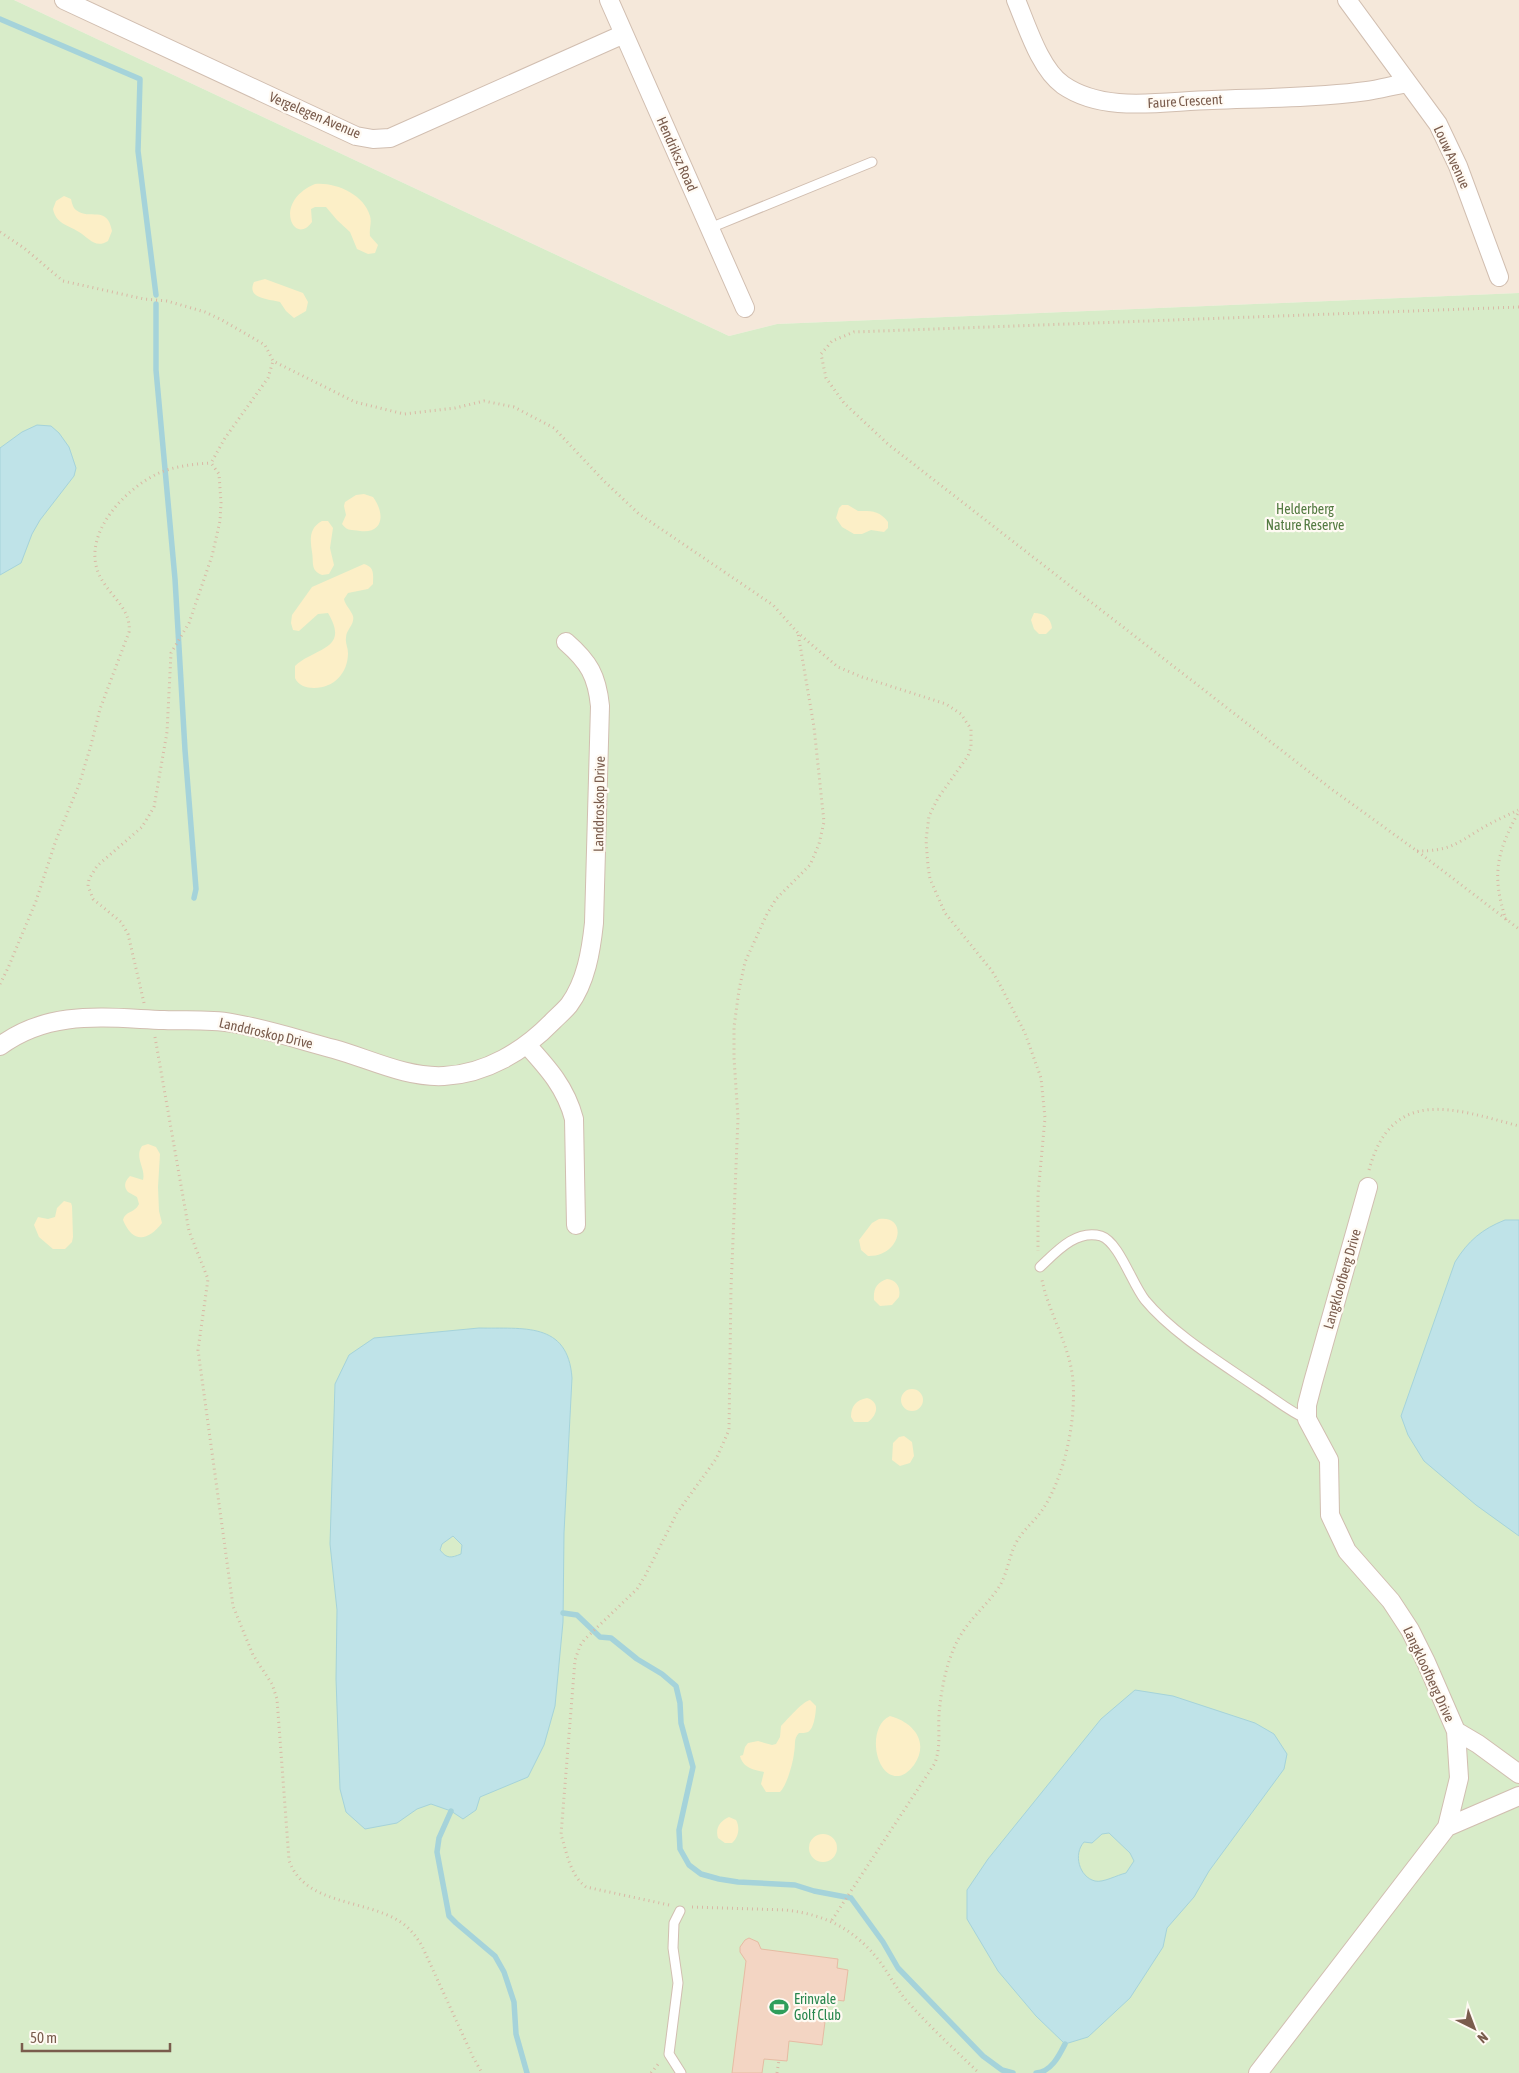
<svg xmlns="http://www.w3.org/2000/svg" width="1519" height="2073" viewBox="0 0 1519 2073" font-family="'Asap Condensed',sans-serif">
<rect width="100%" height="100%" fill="#fdf6ec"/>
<path fill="#f5e8da" d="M14 0H1519V293L777 324 729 336Z"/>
<path fill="#d8ecc9" d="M0 0H14L729 336 777 324 1519 293V2073H0Z"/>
<path fill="#fcefc7" d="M315 184C335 182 364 194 370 216 372 222 369 229 370 236L378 245 375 253 368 254 357 249 350 232 337 220 326 207H315L311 209 312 222C294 247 272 202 315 184Z
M64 196 71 199C72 203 73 208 76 210 90 221 107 204 112 231L108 241C95 249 89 238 79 232 68 225 56 224 53 209L56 201Z
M265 279 303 293 308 302 306 311 294 318 286 311 280 302C269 299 246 299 254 282Z
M364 494 373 497C385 513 384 534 360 531 351 529 348 532 342 524L346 515 344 506 345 502 356 495Z
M842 505H848L858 511C871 511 879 510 888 522V528L884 532 871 530 862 534H854L842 527 836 518 839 508Z
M322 521H328L333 528 330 548 334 565 329 574 322 575C310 570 314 563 312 552 310 539 309 528 322 521Z
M364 564C375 567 373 575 373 584L368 589 348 593 344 599C345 605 351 610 353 616 355 625 346 629 346 638 345 642 348 648 348 653 348 673 334 688 314 688 306 688 298 685 295 678V666C316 647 350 650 328 613L318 614 299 631 293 630 291 623 292 615 312 587Z
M1034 613C1044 613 1051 618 1052 628L1046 634H1039L1034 629 1031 620Z
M148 1144 156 1147 160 1154 158 1187 159 1211 162 1223C148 1241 133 1244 123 1220 125 1211 135 1213 139 1204L137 1197 128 1192C123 1186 125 1181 130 1176L143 1180C146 1168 134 1158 142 1146Z
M64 1201 71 1203 72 1206 73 1237 72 1242 65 1249H53L39 1237 34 1225 38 1217 48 1219 55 1217 57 1208Z
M879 1219C909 1215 901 1257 868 1256L861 1250 859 1240 872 1223Z
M887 1279C897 1280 901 1288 899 1297L892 1305 880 1306 874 1300C873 1289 877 1282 887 1279Z
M901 1400a11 11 0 1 1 22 0a11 11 0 1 1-22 0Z
M867 1398C880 1402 878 1415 868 1422H854L851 1417C851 1406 856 1400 867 1398Z
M904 1436 912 1442 914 1456 910 1463 900 1466 892 1460 893 1443 899 1437Z
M810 1700 816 1706C816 1713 814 1729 808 1732 806 1733 801 1733 799 1733 793 1739 796 1745 794 1753 793 1763 787 1785 780 1792H766L761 1784 764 1772C754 1770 743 1768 740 1756L743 1755 745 1747 748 1743 758 1741 772 1745 776 1744 780 1737 781 1726C787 1720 803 1701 810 1700Z
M890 1716C913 1722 930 1742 914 1765 910 1770 905 1775 899 1776 875 1779 866 1727 890 1716Z
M729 1817 736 1820C740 1827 739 1837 732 1843H725L718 1838C715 1828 720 1821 729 1817Z
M809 1848a14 14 0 1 1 28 0a14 14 0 1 1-28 0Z"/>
<path fill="#bfe3e8" stroke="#a5d3da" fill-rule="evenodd" d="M37 425 51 426 59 433 69 447 76 468 74 476 40 520 32 534 21 563 0 575V448L22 432Z
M1505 1220H1519V1536L1476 1505 1424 1461 1408 1435 1401 1416 1455 1262C1468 1241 1482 1229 1505 1220Z
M479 1328C523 1329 568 1321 572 1378L564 1533 563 1622 555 1706 544 1745 528 1777 480 1797 476 1810 463 1819 451 1811 431 1804 417 1809 397 1823 365 1829 346 1812 340 1789 336 1679 337 1610 330 1544 335 1384 349 1355 374 1338ZM453 1536 462 1545 461 1554C451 1558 447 1559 440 1550L442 1544Z
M1135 1690 1173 1696 1255 1723 1274 1734 1287 1754 1284 1769 1209 1871 1194 1897 1167 1928 1163 1947 1130 1998 1088 2037 1065 2044 1036 2016 998 1971 967 1919V1890L988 1859 1101 1719ZM1109 1833 1130 1853 1134 1861 1126 1873C1117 1875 1103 1883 1095 1881 1079 1877 1073 1854 1084 1842L1092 1843 1102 1834Z"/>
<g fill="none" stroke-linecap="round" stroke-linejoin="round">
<path stroke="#a5d3da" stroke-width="5.5" d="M0 19 140 79 138 151 156 295
M156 304V370L175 579 185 750 196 889 194 898
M563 1613 577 1615 600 1637 611 1638 637 1659 662 1674 676 1686 680 1703 681 1723 693 1767 679 1830 680 1849 689 1865 701 1874 719 1879 738 1882 795 1885 814 1891 851 1898 883 1942 898 1968 983 2056 1002 2070 1013 2073
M451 1811 439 1838 437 1852 449 1916 456 1923 495 1956 504 1972 514 2002 516 2034 527 2073
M1036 2073C1051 2072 1059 2056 1065 2044"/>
</g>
<path fill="#f3d5c3" stroke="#e6bba3" d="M749 1938 758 1942 761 1949 838 1959 837 1968 848 1970 844 2001 828 1999 822 2045 789 2041 787 2061 764 2059 762 2073H732L746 1961 740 1952V1947L745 1940Z"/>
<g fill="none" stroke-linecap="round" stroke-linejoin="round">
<g stroke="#d1beb0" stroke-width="11">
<path id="service" d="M710 228 872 162
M1040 1267C1056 1252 1076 1229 1101 1236 1119 1242 1132 1284 1145 1300 1173 1334 1223 1364 1259 1389 1275 1399 1290 1412 1307 1419
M680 1911 674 1923 673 1948 678 1983 669 2054 681 2073"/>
</g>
<g stroke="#d1beb0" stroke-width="20">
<path id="minor" d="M64 0 356 136 373 139 390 138 624 34
M609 0 745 308
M1016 0C1027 26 1040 69 1063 85 1105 114 1164 101 1212 100 1263 98 1316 98 1367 91 1381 89 1394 85 1408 83
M1347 0 1438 124 1458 166 1499 277
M527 1045C548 1068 566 1088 574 1119L576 1225
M0 1046C50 1009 105 1018 164 1020 187 1021 209 1019 232 1023 267 1029 300 1040 334 1049 370 1059 406 1078 444 1076 486 1074 524 1051 553 1021 558 1016 564 1011 569 1005 586 982 591 951 594 923L600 706C597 676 589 662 566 642
M1456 1731 1478 1744 1519 1774
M1447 1827 1519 1796
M1258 2073 1447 1827 1459 1778 1456 1731 1426 1662 1410 1630 1391 1601 1347 1551 1330 1515 1329 1460 1307 1419V1405L1313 1382 1368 1187"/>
</g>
<path stroke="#d9b8a5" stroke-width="3" stroke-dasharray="1 4" stroke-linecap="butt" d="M0 232 24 248 63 281 144 299 167 301 205 312 222 320 265 345 273 361 355 402 404 414 455 408 484 401 514 407 554 428 604 481 639 514 773 605 798 633 838 667 862 677 946 704 961 714 971 729V747L968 756 938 798 929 816 926 840 928 866 930 879 945 913 992 971 999 983 1025 1033 1041 1078 1045 1118 1038 1194V1251
M1519 307 854 332 832 341 821 354 826 378 844 403 889 445 1330 788 1417 851 1519 929
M1417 851C1448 851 1455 845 1479 830 1492 822 1506 816 1518 810
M1506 920C1491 874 1497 852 1519 811
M0 984 8 968 36 901 56 840 79 785 91 745 100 709 129 632C132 606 104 593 97 569 85 531 126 488 159 473 175 466 194 464 211 463
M144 1003 128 934 121 922 93 899 88 886 89 879 97 866 142 827 154 807 167 732 171 653 189 623 212 556 220 521 221 503 219 474 211 463 225 438 268 378 273 361
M155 1037 189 1231 208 1279 198 1350 233 1606 253 1655 272 1684 277 1699 289 1860C304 1905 364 1899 399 1921 409 1927 416 1936 422 1946L473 2057 482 2073
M1369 1170C1392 1085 1455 1109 1519 1126
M669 1905 586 1887C570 1875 567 1853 561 1835L575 1660 580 1646 584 1640 637 1589 645 1576 677 1513 716 1459 729 1430 731 1288 738 1118 734 1058V1027L739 990 745 962 767 914 776 899 810 865 819 844 824 822 814 727 798 633
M692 1907 786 1910C826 1915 855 1929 880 1962 889 1974 896 1988 906 2000 929 2026 954 2049 979 2073
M832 1920 935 1763C941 1746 938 1731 939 1714 941 1692 945 1669 954 1648 966 1621 981 1612 997 1590 1008 1575 1008 1557 1017 1541 1024 1529 1035 1521 1043 1509 1065 1475 1076 1421 1073 1381 1070 1345 1049 1314 1042 1280
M651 2073 659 2063
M777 2073 779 2060"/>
<use href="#service" stroke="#fff" stroke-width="9"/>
<use href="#minor" stroke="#fff" stroke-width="18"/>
</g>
<defs>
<g id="stadium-bare" transform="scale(1.5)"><path d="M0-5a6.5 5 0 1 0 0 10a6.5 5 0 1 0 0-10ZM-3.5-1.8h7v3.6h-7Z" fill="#2e9e5b" stroke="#fffaf3" stroke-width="2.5" paint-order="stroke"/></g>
</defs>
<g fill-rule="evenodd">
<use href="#stadium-bare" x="779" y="2007"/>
</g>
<g text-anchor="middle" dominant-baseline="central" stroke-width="4.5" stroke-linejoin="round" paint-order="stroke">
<g font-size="14" fill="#7a5c4d" stroke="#fffaf3">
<text transform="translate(1185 101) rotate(-3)">Faure Crescent</text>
<text transform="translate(315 115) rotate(23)">Vergelegen Avenue</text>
<text transform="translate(677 154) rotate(66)">Hendriksz Road</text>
<text transform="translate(1452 157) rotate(65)">Louw Avenue</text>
<text transform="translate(599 804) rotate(-89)">Landdroskop Drive</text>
<text transform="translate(266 1033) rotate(13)">Landdroskop Drive</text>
<text transform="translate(1342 1279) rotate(-74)">Langkloofberg Drive</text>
<text transform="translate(1429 1674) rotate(65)">Langkloofberg Drive</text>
</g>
<g font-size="14" fill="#537a41" stroke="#fffaf3">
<text x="1305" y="509">Helderberg<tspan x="1305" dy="16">Nature Reserve</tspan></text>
</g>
<g font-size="14" fill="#27864d" stroke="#fffaf3" text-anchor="start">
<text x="794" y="1999">Erinvale<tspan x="794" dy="16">Golf Club</tspan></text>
</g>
</g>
<g transform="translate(1474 2028) rotate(138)" stroke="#fffaf3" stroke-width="4" paint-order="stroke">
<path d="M0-4L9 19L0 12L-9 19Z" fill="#7a5c4d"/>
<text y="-8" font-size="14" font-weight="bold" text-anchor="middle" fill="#7a5c4d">N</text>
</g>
<path d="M22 2043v8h148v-8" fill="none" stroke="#7a5c4d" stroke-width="2.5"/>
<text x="30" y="2043" font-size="15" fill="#7a5c4d" stroke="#fffaf3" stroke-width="4" paint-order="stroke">50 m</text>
</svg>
